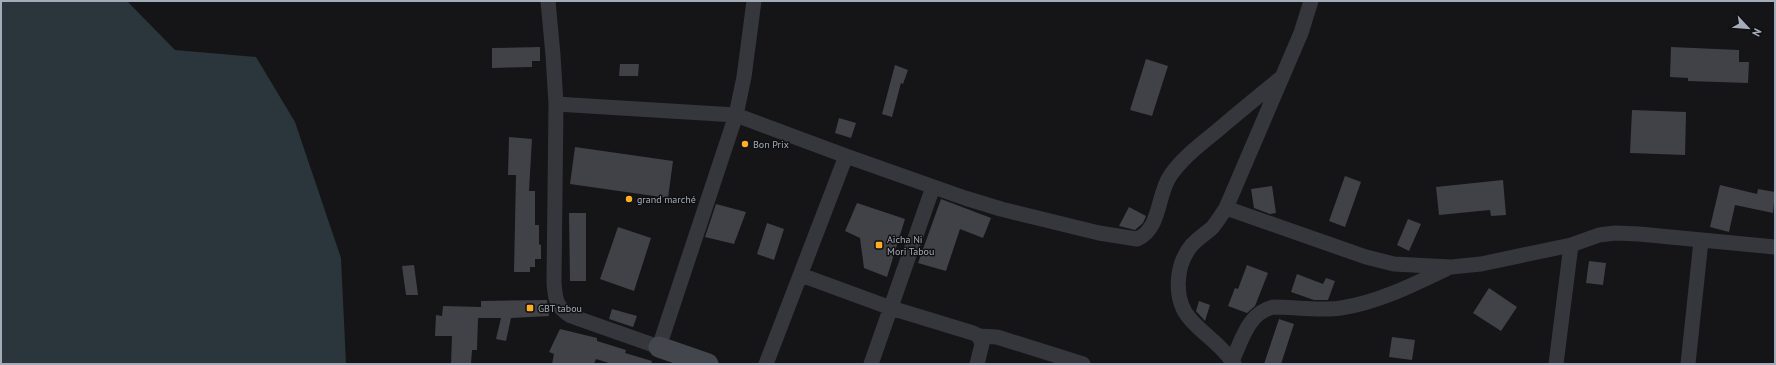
<svg xmlns="http://www.w3.org/2000/svg" width="1776" height="365" viewBox="0 0 1776 365" font-family="'PT Sans',sans-serif">
<rect width="100%" height="100%" fill="#151517"/>
<path fill="#2a353c" d="M1 1H127L175 50 256 57 295 122 341 258 346 364H1Z"/>
<path fill="#414247" d="M540 47V61H532V67L492 68V48Z
M1671 47 1739 50V62H1749L1748 83 1688 81V78L1670 77Z
M1146 59 1168 66 1152 116 1130 110Z
M620 64H639L638 76H619Z
M895 65 908 70 903 84 901 83 892 117 882 114Z
M1632 110 1686 112 1685 155 1630 153Z
M839 118 856 123 851 138 835 133Z
M509 137 532 139 529 191H535V225H539V244L541 245V259H535V267H530V272H514L516 175H508Z
M575 147 673 161 668 198 570 184Z
M1345 176 1361 182 1345 227 1329 221Z
M1503 180 1506 215 1491 216 1490 210 1439 215 1436 187Z
M1720 185 1757 194 1758 189 1775 192 1773 213 1735 205 1729 232 1710 227Z
M1272 186 1276 213 1270 214 1254 208 1251 189Z
M941 199 991 218 983 238 960 229 946 271 918 263Z
M857 203 905 219 887 277 864 268 860 238 845 231Z
M716 204 746 212 734 244 705 237Z
M1129 207 1146 216 1143 223 1135 230 1119 226Z
M569 213H586V281H570Z
M1408 219 1421 224 1409 251 1397 245Z
M767 223 784 229 774 260 757 254Z
M618 227 651 238 634 291 600 279Z
M1589 261 1606 263 1603 285 1586 283Z
M414 265 418 295H406L402 266Z
M1247 265 1268 273 1255 306 1247 313 1228 306 1235 288 1238 289Z
M1297 274 1323 284 1326 278 1335 281 1328 300H1314L1291 292Z
M1489 288 1517 307 1501 331 1473 313Z
M547 300 549 316 511 318 506 341 496 339 501 318H478L477 350H472L471 364H451L452 336H435L436 315 442 316 443 306 481 307V301Z
M1199 301 1210 305 1205 321 1196 311Z
M612 309 637 316 633 327 609 319Z
M1279 319 1294 324 1281 364H1264Z
M560 329 597 338V341L626 350 625 353 652 361 651 364H612L596 359 594 364H552L554 354 549 352Z
M1392 337 1415 340 1412 360 1389 357Z"/>
<g fill="none" stroke-linecap="round" stroke-linejoin="round">
<path stroke="#35373c" stroke-width="15" d="M548 1 553 55 556 104 554 282C555 299 556 307 571 316L659 347 736 115 744 77 754 1
M556 104 736 115 846 156 965 198 1001 209 1099 233 1137 239C1161 229 1157 195 1170 176 1182 158 1201 144 1218 130 1239 112 1260 95 1282 77
M1226 208 1366 257 1394 264 1451 267 1481 264 1571 245 1599 235 1615 233 1639 234 1775 247
M801 275 891 308 973 333 979 336 982 344 977 364
M979 336 997 337 1083 364
M1232 361C1242 340 1248 313 1273 307 1294 307 1320 311 1341 308 1379 302 1415 284 1450 267
M766 364 846 156
M871 364 933 187
M1234 364C1223 346 1204 335 1191 320 1173 301 1175 266 1191 246 1197 239 1205 234 1212 228 1217 222 1222 214 1226 208L1301 33 1311 1
M1556 364 1571 245
M1688 364 1701 241"/>
<path stroke="#43464d" stroke-width="21" d="M659 347 708 364"/>
</g>
<g fill="#ffad25" stroke="#101012" stroke-width="1.5">
<circle cx="745" cy="144" r="4"/>
<circle cx="629" cy="199" r="4"/>
<rect x="875" y="241" width="8" height="8" rx="2"/>
<rect x="526" y="304" width="8" height="8" rx="2"/>
</g>
<g text-anchor="middle" dominant-baseline="central" stroke-width="3" stroke-linejoin="round" paint-order="stroke">
<g font-size="10" fill="#a5acb9" stroke="#101012" text-anchor="start">
<text x="753" y="144">Bon Prix</text>
<text x="637" y="199">grand marché</text>
<text x="887" y="239">Aicha Ni<tspan x="887" dy="12">Mori Tabou</tspan></text>
<text x="538" y="308">GBT tabou</text>
</g>
</g>
<rect width="1776" height="365" fill="none" stroke="#a5acb9" stroke-width="4"/>
<g transform="translate(1748 28) rotate(116)" stroke="#101012" stroke-width="3" paint-order="stroke">
<path d="M0-3L7 15L0 10L-7 15Z" fill="#a5acb9"/>
<text y="-6" font-size="11" font-weight="bold" text-anchor="middle" fill="#a5acb9">N</text>
</g>
</svg>
